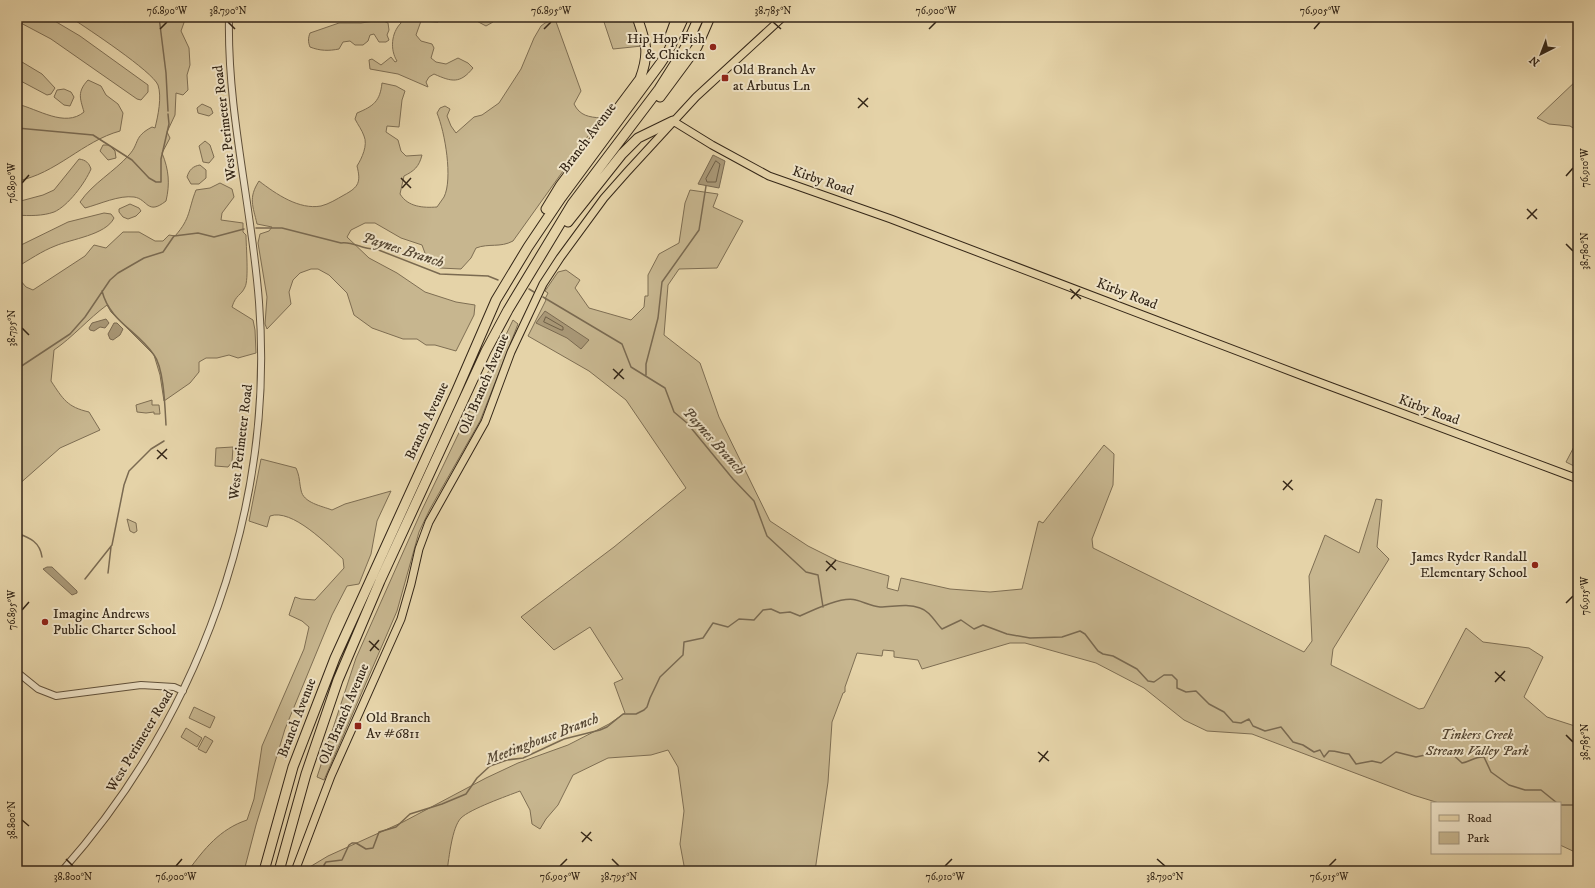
<svg xmlns="http://www.w3.org/2000/svg" width="1595" height="888" viewBox="0 0 1595 888" font-family="'IM FELL DW Pica',serif">
<rect width="100%" height="100%" fill="#e5d3a8"/>
<filter id="stains"><feTurbulence type="fractalNoise" baseFrequency=".005" numOctaves="4"/><feColorMatrix values="0 0 0 0 .2 0 0 0 0 .09 0 0 0 0 .02 0 0 0 .5 -.17"/></filter>
<radialGradient id="worn" r=".72"><stop offset=".6" stop-color="#630" stop-opacity="0"/><stop offset="1" stop-color="#630" stop-opacity=".3"/></radialGradient>
<path fill="#c7b68f" stroke="#7e6e53" d="M17 17H47L53 20 80 36 148 85V92L141 100 137 99 51 39 17 21Z
M67 17H186L181 31 189 48 190 65 187 75 188 90 183 95 176 93 175 115 167 132 170 138 162 153C169 170 170 184 166 201 147 216 148 199 134 197 119 195 100 204 85 208L80 202C93 183 114 172 129 155 140 143 133 137 152 127L155 128C158 116 162 97 158 85 152 71 88 29 73 19Z
M399 17H439L438 22 421 21 416 35 421 41 432 44 434 48 431 58 436 62 446 64 458 58 468 63 473 68C460 84 452 82 434 74L429 77 426 82 428 87 398 74 370 69 369 60 372 59 381 65 391 57 395 62 397 61C390 50 391 33 401 23Z
M469 17H495L493 22 486 26Z
M599 17H632L642 46 613 49 603 19Z
M555 19 581 91 574 104C580 116 589 117 601 118L513 241C500 248 489 243 476 248L471 258 461 269 440 268 429 264 422 245 401 238 375 223H365L351 230 347 237 369 258 397 273 425 292 456 302 475 305 474 315 456 351 435 345H426L417 339H403L372 328 354 315 347 293 329 275 318 269H311L300 273 293 280 289 292 291 304 267 329 265 324 267 297 258 243 260 234 269 231 272 227 257 224C253 206 248 198 259 181 276 194 299 210 321 206 329 204 337 199 344 195 359 187 361 182 357 166 362 158 368 145 364 136 362 130 358 125 355 119L357 113C374 106 380 101 382 83L396 86 405 91 402 100 399 127 387 126 386 132 398 140 401 151 406 156 422 155C419 167 414 171 404 176L400 194C408 207 423 208 437 207 439 204 442 200 444 197 453 179 445 132 437 113L440 108 445 106 450 109 447 116 451 126 456 133 474 117 482 115 499 103 521 69 534 38 541 26 545 23Z
M381 20 388 23 389 30 387 35 389 40 386 42H379L374 34 370 35 368 41 363 45H355L350 41 343 42 339 49C329 51 320 51 310 47 308 42 308 38 310 33L339 23H361Z
M17 59 42 74 55 88 51 94 47 95 17 79Z
M1578 79V131L1570 126 1549 124 1537 118Z
M88 80 101 86 106 95 118 104 123 113 120 131C83 141 56 174 17 181V104C38 109 65 128 84 112 80 98 77 92 88 80Z
M64 89 71 92 74 97 70 106 64 105 54 97 57 90Z
M202 104 211 108 213 113 209 116 198 113 197 108Z
M205 141 210 145 214 157 209 163 203 162 199 146Z
M103 145H109L115 151 116 158 108 160 100 151Z
M79 159C86 160 89 163 91 169 85 183 68 206 54 212 43 216 29 216 17 215V202L43 195 54 190Z
M200 165 206 170V178L199 184H191L187 177C189 170 193 166 200 165Z
M220 183 232 189 234 197 222 213 221 220 243 223V232L246 235C246 245 249 280 245 287 241 296 236 294 232 307L253 320 255 330 256 353 238 358 229 355 217 358H206L199 362V372L190 383 164 401 160 375 154 355 111 312 107 305C88 319 73 337 54 350L51 381C63 399 67 407 89 412L100 430 60 448 17 486V282L20 280 26 287 33 290 85 256 94 245 106 248 123 232H139L155 241H163L169 235 175 236C191 218 188 210 196 190L210 188Z
M690 190 718 194 713 207 743 221 717 268 679 269 668 285 664 335 700 363 719 417 770 521 808 546 838 561 889 576 887 588 898 591 901 578 950 589 990 592 1022 589 1038 523 1039 521 1043 523 1104 445 1114 454 1113 485 1092 539 1093 548 1304 652 1312 641 1309 576 1325 535 1359 553 1376 499 1382 500 1377 547 1389 559 1333 649 1331 665 1419 709 1424 708 1466 628 1483 642 1529 648 1543 657 1524 697 1547 717 1578 727V855L1575 852 1560 845V803H1439L1413 795 1252 734 1207 731 1184 720 1144 688 1096 663 1025 643H1010L922 669 918 660 894 657V651L883 650 882 656 857 653 845 687V692L843 693 832 722 828 782 815 871H685L680 844 684 811 678 767 668 750 651 755 608 758 573 775 558 805 546 819 540 829 532 824 530 810 520 791C507 796 470 809 461 818 452 827 449 858 447 871H303L328 856 403 822 486 778 518 763 568 745 609 724 625 713 614 683 623 679 590 627 554 650 521 617 614 547 686 488 626 400 589 371 528 336 546 300 545 299 548 293 545 291 558 272 566 270 580 280 575 288 589 308 631 320 644 307 645 296H648V275L659 254 679 243 685 203Z
M130 204 139 208 141 211 136 216 128 219 123 217 119 212V209Z
M104 213 111 214 114 218C106 235 71 239 55 246 42 251 29 260 17 267V247L68 222Z
M513 320 518 324 480 421 430 509 419 532 397 611 324 780 317 777 356 658 421 512Z
M152 400V405H159L160 414H154V412L146 413 137 412 136 405Z
M1578 439V468L1566 462Z
M233 447 232 462 228 467 215 466 216 448Z
M261 459 296 468C300 477 299 481 301 490 303 503 322 506 332 510L345 504 391 491 377 521 371 554 359 584 347 586 332 615 285 729 256 825 244 871H188C204 849 220 829 247 820L254 799 262 746 304 649 309 627 302 621 289 615 295 597 301 599 315 600 344 568 343 559C328 545 292 508 270 516L267 527 249 521Z
M127 519 136 523 137 531 134 533 130 531Z
M194 707 215 717 210 728 189 718Z
M186 728 202 738 197 747 181 737Z
M205 736 213 741 206 753 198 749Z"/>
<path fill="#a99877" stroke="#7a6a51" d="M713 155 725 161 719 188 698 184Z
M545 311 589 340 581 349 567 338 536 323Z
M106 319 109 323 105 328 100 327 94 331 90 330 89 328 92 323Z
M114 323H117L123 329 120 335 113 340 110 339 108 334Z
M47 567H52L77 591V593L72 595 43 569Z"/>
<g fill="none" stroke-linecap="round" stroke-linejoin="round">
<path stroke="#6e5f47" stroke-width="1" d="M716 161 720 164 716 182H707L706 179Z
M546 317 563 327V330H561L544 322Z"/>
<path stroke="#7a6a51" stroke-width="1.5" d="M159 17 166 73 168 111
M17 128 93 135 132 160 149 178 156 182H161V159L169 124 168 114
M256 228H282L341 243C353 241 363 250 376 249L440 274 488 276 498 280
M529 289 534 292
M102 291C110 322 137 330 154 355 164 368 165 408 166 425
M543 297 622 344 631 367 665 388 674 412 687 423 733 479 754 501 767 536 806 572 818 575 823 607
M17 369 70 334 85 317 110 280 118 273 144 258 163 252 174 236 198 233 214 237 244 229
M646 375V364L658 318 662 282 699 230 706 186
M17 533C30 538 40 542 42 557
M17 547 22 536
M108 573 111 547
M85 579 112 545 124 485 129 471 151 449 164 441
M1560 805H1578
M325 871 324 865 326 862 342 860 349 845 352 843H356L366 849 373 848 379 832 396 827 410 814 442 804 466 794 477 778 490 766 507 760 523 758 564 739 600 730 607 727 623 714H636L644 710 647 707 650 698 660 677 683 655 684 642 703 638 713 623 728 627 739 619 754 620 763 610 771 609 780 613 790 612 800 616C813 610 842 596 856 600 864 602 871 606 880 607 893 607 907 603 920 608 930 611 935 622 942 629L961 620 974 629 983 625 1007 634 1030 638 1062 637 1080 631 1085 634 1098 651 1103 654 1113 656 1137 669 1148 681 1154 682 1164 675H1172L1177 680V688L1186 692 1196 691 1209 704 1224 712 1233 722 1241 723 1249 719 1253 726 1265 731 1281 727 1293 742 1303 745 1314 752 1320 750 1324 757 1329 751C1336 750 1341 754 1349 754L1356 764 1372 761 1381 763 1396 752 1416 757 1448 750 1462 763C1470 762 1475 756 1484 757L1491 772 1509 785 1525 790H1541L1557 803"/>
<g stroke="#60513b" stroke-width="8">
<path id="minor" d="M17 672 38 689 56 696 141 685 174 687 183 691
M62 871C199 717 275 508 259 302 252 207 227 113 229 17"/>
</g>
<g stroke="#342617" stroke-width="9">
<path id="major" d="M673 121 712 145 769 176 891 219 1308 378 1578 479
M295 871 331 776 401 619 411 584 419 549 429 522 485 422 511 352 543 284 560 258 604 198 627 172 696 97 783 17"/>
</g>
<g stroke="#342617" stroke-width="11">
<path id="highway" d="M670 36 677 17
M660 97 697 47 710 17
M546 209 560 186 640 79C650 52 646 43 637 17
M568 222 622 154 638 138 673 121
M264 871 293 767 335 658 457 390 496 300 528 247 561 198 660 64 668 52 684 17
M279 871 306 774 338 680 380 581 486 351 508 310 572 204 659 89 685 48 699 17"/>
</g>
<use href="#minor" stroke="#eee2c6" stroke-width="6"/>
<use href="#major" stroke="#e5d3a8" stroke-width="7"/>
<use href="#highway" stroke="#e5d3a8" stroke-width="9"/>
</g>
<path fill="none" stroke="#342617" stroke-width="1.5" d="M228 22 235 29M773 22 781 29M160 29 167 22M544 29 551 22M929 29 936 22M1314 29 1320 22M858 98 868 107M858 108 868 98M1566 176 1573 168M401 178 411 188M22 183 29 175M402 188 411 178M1527 209 1537 219M1527 219 1537 209M1566 244 1573 251M1070 289 1081 299M1071 299 1080 289M22 328 29 335M613 369 624 379M614 379 623 369M157 450 167 459M157 459 167 449M1283 481 1293 490M1283 490 1292 480M826 561 836 570M826 571 836 560M1566 603 1573 596M22 610 29 602M369 641 379 650M370 651 379 640M1495 672 1505 681M1495 682 1505 671M1566 735 1573 742M1038 752 1049 761M1039 762 1048 751M22 820 29 826M581 832 592 841M582 842 591 832M66 859 73 866M612 859 619 866M1157 859 1165 866M176 866 182 859M560 866 567 859M945 866 952 859M1329 866 1336 859"/>
<g fill="#8f2418" stroke="#eee2c6" stroke-width="1.5">
<circle cx="713" cy="47" r="4"/>
<rect x="721" y="74" width="8" height="8" rx="2"/>
<circle cx="1535" cy="565" r="4"/>
<circle cx="45" cy="622" r="4"/>
<rect x="354" y="722" width="8" height="8" rx="2"/>
</g>
<g text-anchor="middle" dominant-baseline="central" stroke-width="4" stroke-linejoin="round" paint-order="stroke">
<g font-size="14" fill="#342617" stroke="#eee2c6" text-anchor="start">
<text x="705" y="39" text-anchor="end">Hip Hop Fish<tspan x="705" dy="16">&amp; Chicken</tspan></text>
<text x="733" y="70">Old Branch Av<tspan x="733" dy="16">at Arbutus Ln</tspan></text>
<text x="1527" y="557" text-anchor="end">James Ryder Randall<tspan x="1527" dy="16">Elementary School</tspan></text>
<text x="53" y="614">Imagine Andrews<tspan x="53" dy="16">Public Charter School</tspan></text>
<text x="366" y="718">Old Branch<tspan x="366" dy="16">Av #6811</tspan></text>
</g>
<g font-size="14" fill="#342617" stroke="#eee2c6">
<text transform="translate(225 123) rotate(-97)">West Perimeter Road</text>
<text transform="translate(588 138) rotate(-53)">Branch Avenue</text>
<text transform="translate(823 181) rotate(19)">Kirby Road</text>
<text transform="translate(1127 294) rotate(21)">Kirby Road</text>
<text transform="translate(484 384) rotate(-67)">Old Branch Avenue</text>
<text transform="translate(1429 410) rotate(20)">Kirby Road</text>
<text transform="translate(427 421) rotate(-65)">Branch Avenue</text>
<text transform="translate(241 442) rotate(-83)">West Perimeter Road</text>
<text transform="translate(344 714) rotate(-67)">Old Branch Avenue</text>
<text transform="translate(297 718) rotate(-69)">Branch Avenue</text>
<text transform="translate(140 741) rotate(-59)">West Perimeter Road</text>
</g>
<g font-size="14" font-style="italic" fill="#594a35" stroke="#eee2c6">
<text x="1477" y="735">Tinkers Creek<tspan x="1477" dy="16">Stream Valley Park</tspan></text>
</g>
<g font-size="15" font-style="italic" fill="#574834" stroke="#eee2c6">
<text transform="translate(403 250) rotate(18)">Paynes Branch</text>
<text transform="translate(714 441) rotate(48)">Paynes Branch</text>
<text transform="translate(542 739) rotate(-21)">Meetinghouse Branch</text>
</g>
</g>
<rect width="1595" height="888" fill="none" stroke="#e5d3a8" stroke-width="44"/>
<rect x="1431" y="802" width="130" height="52" fill="#eee2c6" stroke="#a49780"/>
<rect x="1439" y="815" width="20" height="6" fill="#e5d3a8" stroke="#a49780"/>
<text x="1467" y="822" font-size="12" fill="#342617">Road</text>
<rect x="1439" y="832" width="20" height="12" fill="#c7b68f" stroke="#a49780"/>
<text x="1467" y="842" font-size="12" fill="#342617">Park</text>
<g transform="translate(1541 54) rotate(222)" stroke="#eee2c6" stroke-width="3" paint-order="stroke">
<path d="M0-3L7 15L0 10L-7 15Z" fill="#342617"/>
<text y="-6" font-size="11" font-weight="bold" text-anchor="middle" fill="#342617">N</text>
</g>
<rect x="22" y="22" width="1551" height="844" fill="none" stroke="#342617" stroke-width="1.5"/>
<g font-size="10" text-anchor="middle" fill="#342617">
<text x="167" y="14">76.890°W</text>
<text x="228" y="14">38.790°N</text>
<text x="551" y="14">76.895°W</text>
<text x="773" y="14">38.785°N</text>
<text x="936" y="14">76.900°W</text>
<text x="1320" y="14">76.905°W</text>
<text transform="translate(1584 168) rotate(-90)" y="4">76.910°W</text>
<text transform="translate(11 183) rotate(-90)" y="4">76.890°W</text>
<text transform="translate(1584 251) rotate(-90)" y="4">38.780°N</text>
<text transform="translate(11 328) rotate(-90)" y="4">38.795°N</text>
<text transform="translate(1584 596) rotate(-90)" y="4">76.915°W</text>
<text transform="translate(11 610) rotate(-90)" y="4">76.895°W</text>
<text transform="translate(1584 742) rotate(-90)" y="4">38.785°N</text>
<text transform="translate(11 820) rotate(-90)" y="4">38.800°N</text>
<text x="73" y="880">38.800°N</text>
<text x="176" y="880">76.900°W</text>
<text x="560" y="880">76.905°W</text>
<text x="619" y="880">38.795°N</text>
<text x="945" y="880">76.910°W</text>
<text x="1165" y="880">38.790°N</text>
<text x="1329" y="880">76.915°W</text>
</g>
<rect width="100%" height="100%" filter="url(#stains)"/>
<rect width="100%" height="100%" fill="url(#worn)"/>
</svg>
